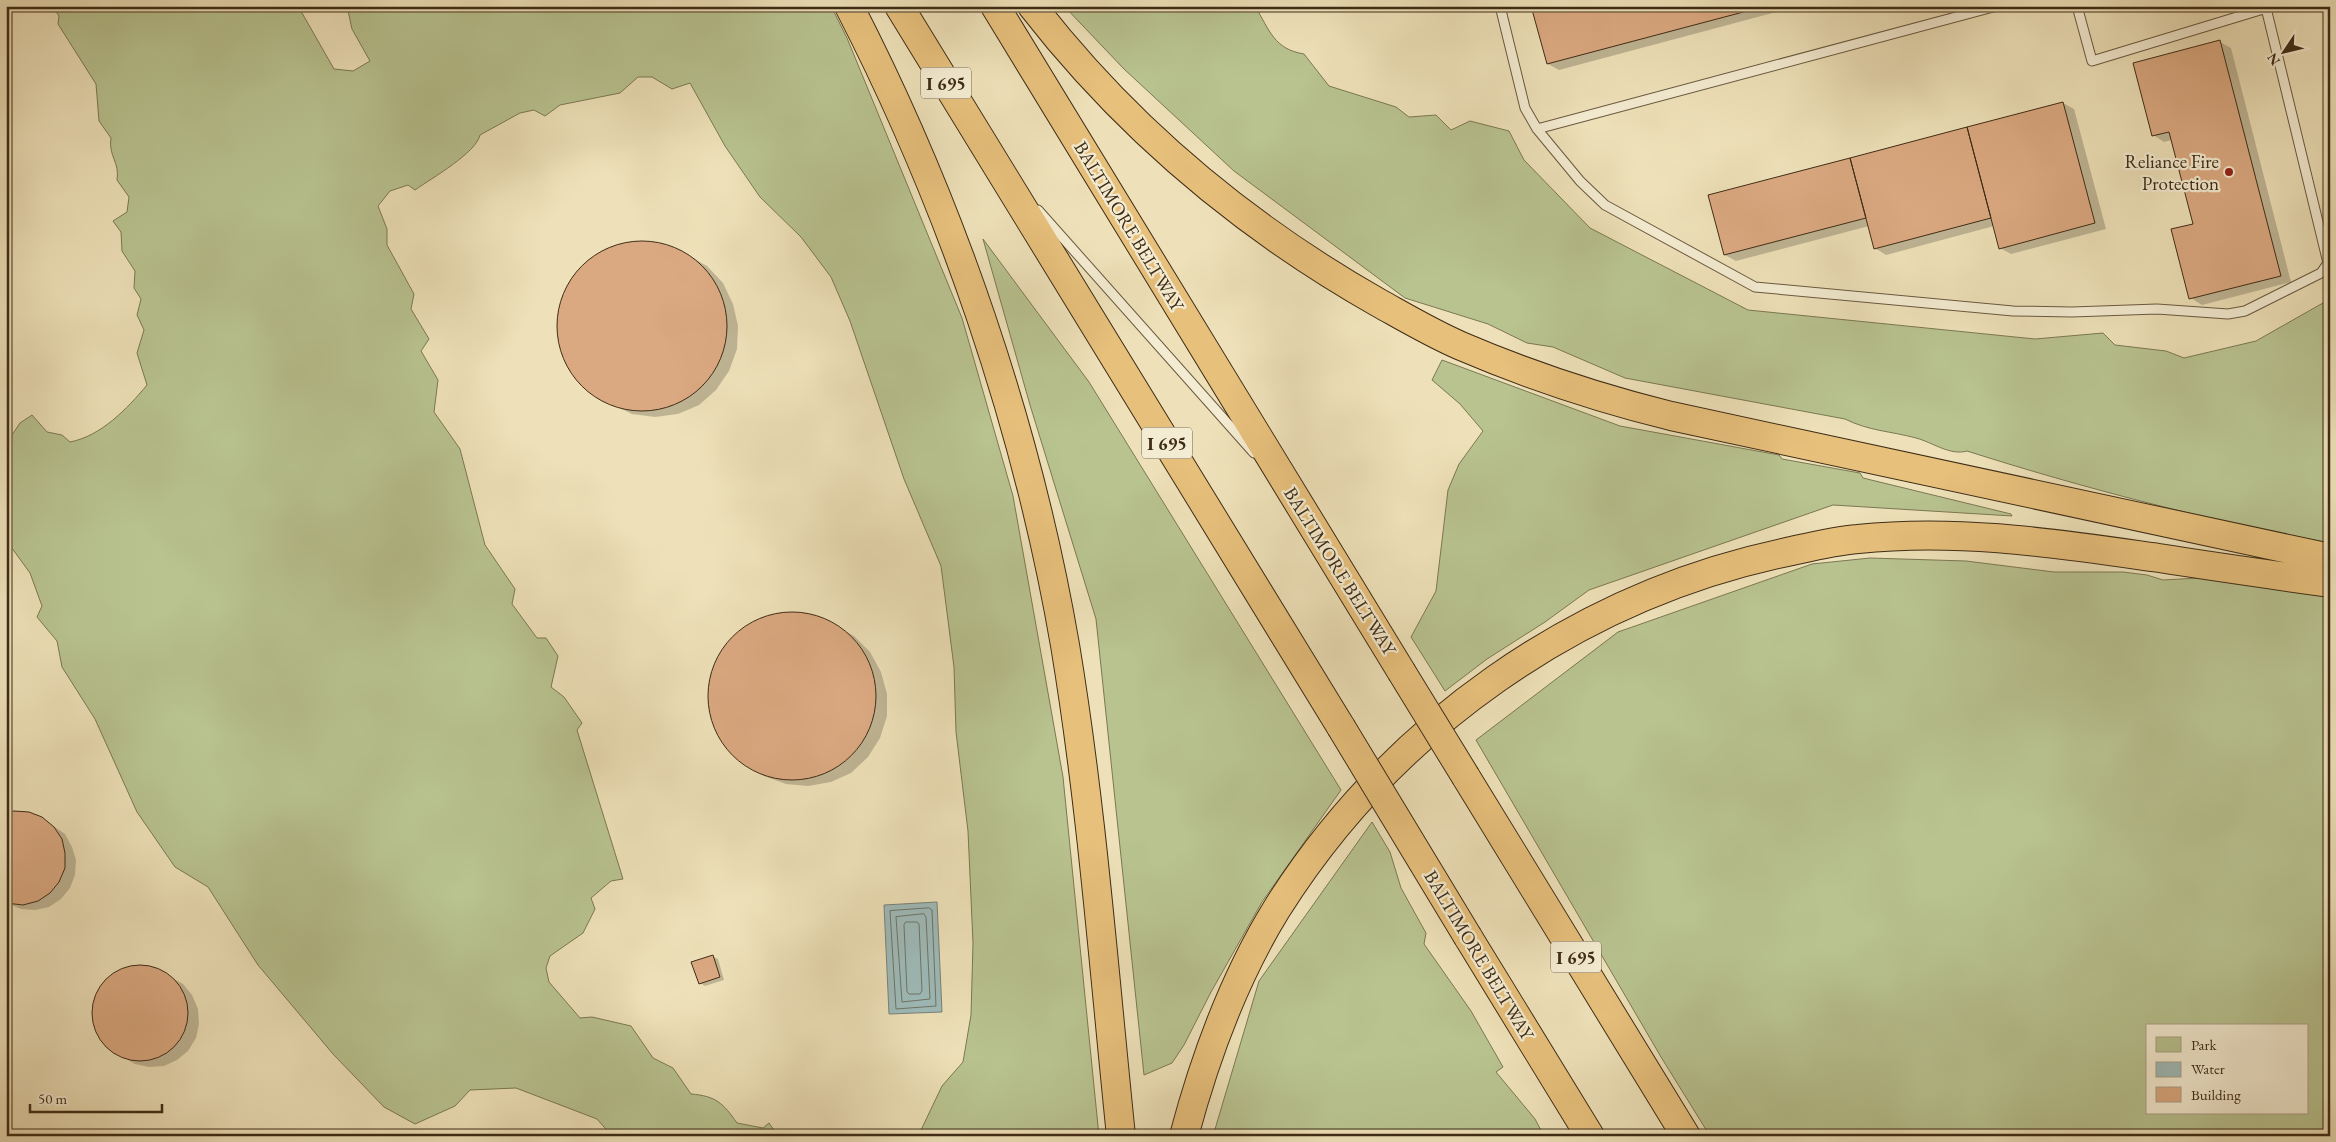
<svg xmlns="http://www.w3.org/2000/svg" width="2336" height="1142" viewBox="0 0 2336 1142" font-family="'EB Garamond',serif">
<rect width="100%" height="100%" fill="#eee1b9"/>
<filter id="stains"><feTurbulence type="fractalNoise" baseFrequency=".004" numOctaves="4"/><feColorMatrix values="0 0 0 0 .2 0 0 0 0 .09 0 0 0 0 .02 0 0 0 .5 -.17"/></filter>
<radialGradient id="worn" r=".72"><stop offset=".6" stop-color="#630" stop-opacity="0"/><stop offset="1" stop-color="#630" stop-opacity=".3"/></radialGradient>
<path fill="#b8c390" stroke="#7b7853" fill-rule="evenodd" d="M52 6H298L334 69 353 71 370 61 352 29 347 6H831L847 38 962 318 1013 496 1063 777 1099 1136H916L921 1130 942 1086 963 1062 971 1015 973 943 968 831 956 732 954 667 941 566 904 479 850 321 831 277 801 237 760 197 725 146 690 83 672 89 652 77H638L620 93 560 105 545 116 534 110 520 113 480 135C476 153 432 178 415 190L408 185 390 191 378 206 387 229V245L414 294 411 309 429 339 421 351 438 380 434 412 460 449 485 545 515 589 512 604 537 638H546L558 656 551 687 564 697 582 723 577 730 623 879 611 881 591 898 595 909 583 933 550 956 546 968 549 982 580 1018 592 1017 631 1026 653 1058 673 1068 691 1094C716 1096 723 1103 737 1123L763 1128 769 1123 778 1136H612L597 1119 516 1088 470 1090 455 1106 415 1124 384 1107 333 1054 258 965 208 887 175 867 137 812 95 719 62 667 57 641 37 617 42 606 30 573 6 540V444L20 423 32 415 47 432 62 435 70 442C101 436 127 409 147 385L137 353 144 330 137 315 141 299 134 288 135 271 122 251 121 232 113 221 127 212 129 197 117 180C120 162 108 156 111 138L99 121 96 84 58 24 59 16Z
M1064 6H1255C1270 31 1274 49 1304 54L1329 86 1396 107 1409 117 1436 115 1451 130 1470 121 1509 131 1524 160 1590 228 1748 310 2035 339 2103 333 2115 345 2166 351 2184 358 2256 341 2330 299V543C2210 521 2083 488 1967 451 1950 456 1932 442 1916 438 1890 431 1869 431 1845 419L1625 378 1553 347 1527 343 1488 324 1405 298 1234 171 1124 69Z
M983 239 1089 382 1341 790 1262 902 1211 992 1184 1045 1172 1063 1144 1075 1096 619 1030 405Z
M1442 360 1620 426 1779 455 1782 459 1860 473 1863 478 2011 514 2012 516 1833 505 1589 590 1545 622 1487 659 1445 691 1411 637 1436 591 1448 490 1459 464 1483 431 1460 404 1432 380Z
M1870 558 1966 561 2054 572H2123L2147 575 2163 580 2198 578 2330 597V1136H1710L1661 1057 1476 740 1618 632 1812 564ZM2147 1026H2307V1113H2147Z
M1372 822 1390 852 1401 888 1426 933 1424 944 1471 1011 1503 1067 1496 1072 1535 1119 1544 1136H1213L1259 981Z"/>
<path fill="#9ebbba" stroke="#788278" d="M937 902 942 1012 889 1014 884 905Z"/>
<path fill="#0003" d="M1532 6H1799L1559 70 1548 64Z
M2220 42 2231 48 2291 282 2202 305 2191 298 2194 225 2172 140 2164 142 2153 135Z
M2063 103 2074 109 2106 229 2011 254 2000 248 1994 226 1886 255 1875 248 1869 226 1736 261 1725 255Z
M630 242H652L675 248 707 266 723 283 733 304 738 326 737 349 729 371 716 390 699 405 678 414 655 417 632 414 599 398 581 384 567 365 559 343 558 320 562 298 572 277 588 260 607 248Z
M800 613 822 618 854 636 870 652 881 672 887 694V716L880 738 868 757 851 773 831 782 808 786 786 784 764 776 734 756 720 738 711 717 709 694 712 672 722 651 736 634 755 621 777 614Z
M6 814 42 818 65 834 72 847 76 860 75 875 70 888 61 899 49 907 35 910 21 909 6 903Z
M712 956 718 959 724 980 705 986 700 983Z
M144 966 158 970 183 984 192 995 198 1009 199 1024 196 1038 188 1051 177 1060 164 1066 149 1067 135 1064 110 1049 101 1038 95 1024 94 1010 97 995 104 983 116 973 129 968Z"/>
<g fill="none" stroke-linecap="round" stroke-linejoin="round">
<path stroke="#6e7468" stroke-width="1" d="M929 908 932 910 936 1006 896 1009 890 911Z
M924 914 926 917 930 999 902 1002 896 917Z
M906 922H917L919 924 922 991 920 994H909L907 992 904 925Z"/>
</g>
<path fill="#dba981" stroke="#3e2c16" d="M1531 6H1766L1547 64Z
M2220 40 2281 276 2189 299 2171 229 2193 224 2169 132 2152 136 2133 63Z
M2063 102 2095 223 1999 249 1967 127Z
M1967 127 1991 218 1874 249 1850 158Z
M1850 158 1866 218 1724 255 1708 195Z
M557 326a85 85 0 1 1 170 0a85 85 0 1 1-170 0Z
M708 696a84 84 0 1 1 168 0a84 84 0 1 1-168 0Z
M14 811 29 812 42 817 54 827 62 839 65 853V868L59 882 50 893 38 901 23 905 6 903V813Z
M713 955 720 977 699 984 691 962Z
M92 1013a48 48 0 1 1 96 0a48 48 0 1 1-96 0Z"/>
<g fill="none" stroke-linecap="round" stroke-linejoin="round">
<g stroke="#6a593f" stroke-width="11">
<path id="service" d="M1500 6 1525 108 1537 129 1580 181 1605 205 1755 287 2013 311 2072 312 2157 309 2228 314 2245 311 2321 273 2328 263 2266 8
M2077 6 2092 61 2270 7
M1537 129 1997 6
M1038 210 1254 453"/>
</g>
<g stroke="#3e2c16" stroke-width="30">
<path id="motorway" d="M849 6C951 204 1027 425 1065 645 1092 807 1104 972 1121 1136
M899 6 1341 727
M995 6 1401 671
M1032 6C1126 127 1245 227 1379 303 1406 318 1433 334 1461 346 1531 376 1598 398 1671 416L2330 558
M1466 777 1686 1136
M1468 937 1590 1136
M1184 1136C1205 1057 1233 980 1276 910 1390 728 1577 596 1787 552 1810 547 1834 541 1858 539 1959 528 2059 544 2159 558 2216 567 2273 575 2330 583"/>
</g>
<use href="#service" stroke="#f4ecd2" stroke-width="9"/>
<use href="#motorway" stroke="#e7c07c" stroke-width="28"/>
<g stroke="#3e2c16" stroke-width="30" stroke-linecap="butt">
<path id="motorway-bridge" d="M1401 671 1466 777
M1341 727 1468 937"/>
</g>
<use href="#motorway-bridge" stroke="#e7c07c" stroke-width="28"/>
</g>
<circle fill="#8f2418" stroke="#f4ecd2" stroke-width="2" cx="2229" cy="172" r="5"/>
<g text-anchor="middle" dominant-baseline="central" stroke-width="4.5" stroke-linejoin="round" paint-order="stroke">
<g fill="#f4ecd2" stroke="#75664e" stroke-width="1">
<rect x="921" y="67.5" width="50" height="31" rx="4"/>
<rect x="1142" y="427.5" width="50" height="31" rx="4"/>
<rect x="1551" y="941.5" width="50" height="31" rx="4"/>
</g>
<g font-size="18" font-weight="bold" fill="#3e2c16">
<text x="946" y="83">I 695</text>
<text x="1167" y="443">I 695</text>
<text x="1576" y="957">I 695</text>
</g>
<g font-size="19" fill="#3e2c16" stroke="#f4ecd2" text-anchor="end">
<text x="2219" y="161">Reliance Fire<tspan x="2219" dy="22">Protection</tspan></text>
</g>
<g font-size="19" fill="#3e2c16" stroke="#f4ecd2">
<text transform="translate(1129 226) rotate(59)">BALTIMORE BELTWAY</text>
<text transform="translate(1340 571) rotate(58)">BALTIMORE BELTWAY</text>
<text transform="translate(1479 955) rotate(59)">BALTIMORE BELTWAY</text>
</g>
</g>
<rect width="2336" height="1142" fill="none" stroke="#eee1b9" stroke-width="25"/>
<rect x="8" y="8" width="2321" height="1127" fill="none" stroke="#3e2c16" stroke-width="2.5"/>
<rect x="12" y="12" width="2311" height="1117" fill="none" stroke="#3e2c16"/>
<rect x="2146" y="1024" width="162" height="90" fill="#f4ecd2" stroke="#ab9f87"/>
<rect x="2156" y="1037" width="25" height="15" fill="#b8c390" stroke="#ab9f87"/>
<text x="2191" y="1050" font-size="15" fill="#3e2c16">Park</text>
<rect x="2156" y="1062" width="25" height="15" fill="#9ebbba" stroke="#ab9f87"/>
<text x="2191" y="1074" font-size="15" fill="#3e2c16">Water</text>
<rect x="2156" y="1087" width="25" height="15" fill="#dba981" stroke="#ab9f87"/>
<text x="2191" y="1100" font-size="15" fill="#3e2c16">Building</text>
<g transform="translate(2284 52) rotate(235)" stroke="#f4ecd2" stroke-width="4" paint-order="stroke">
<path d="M0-4L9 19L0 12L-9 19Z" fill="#3e2c16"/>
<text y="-8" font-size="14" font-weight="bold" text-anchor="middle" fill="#3e2c16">N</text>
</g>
<path d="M30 1104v8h132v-8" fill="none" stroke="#3e2c16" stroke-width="2.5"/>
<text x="38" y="1104" font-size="15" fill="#3e2c16" stroke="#f4ecd2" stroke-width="4" paint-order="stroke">50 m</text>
<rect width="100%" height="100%" filter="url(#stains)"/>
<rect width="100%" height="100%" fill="url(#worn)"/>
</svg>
